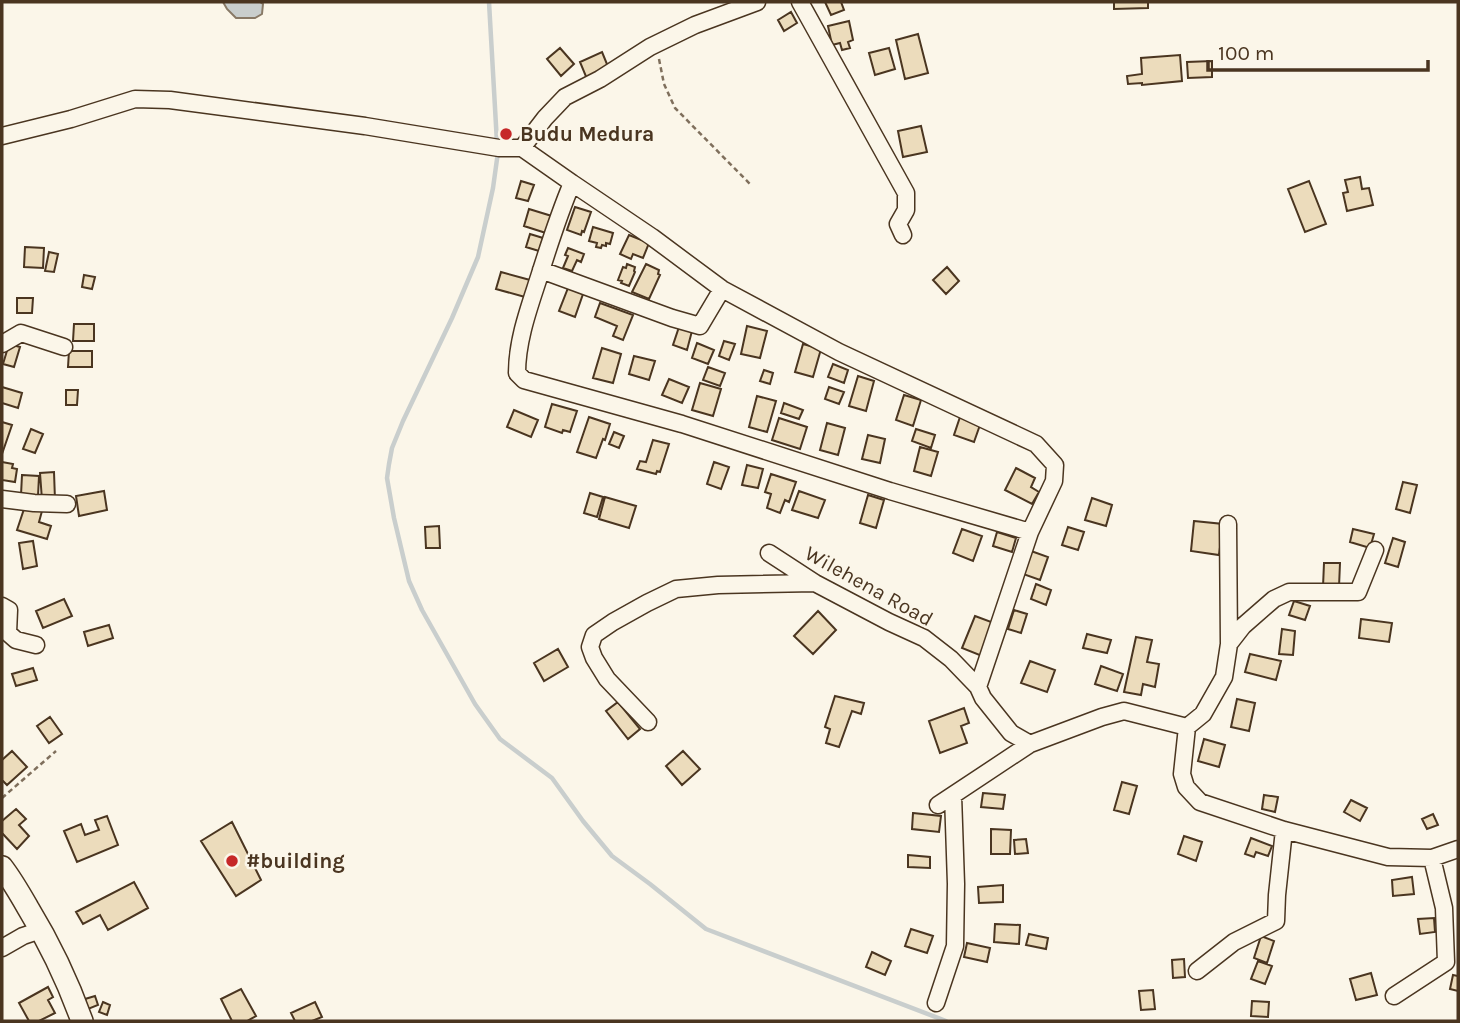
<svg xmlns="http://www.w3.org/2000/svg" width="1460" height="1023" viewBox="0 0 1460 1023" font-family="Karla,sans-serif">
<rect width="100%" height="100%" fill="#fbf6e9"/>
<path fill="#c9cecd" stroke="#887966" stroke-width="2" d="M223 2H260L263 4 262 14 255 18H236L227 9Z"/>
<g fill="none" stroke-linecap="round" stroke-linejoin="round">
<path stroke="#c9cecd" stroke-width="4.5" d="M489 2 497 143
M498 152 493 188 478 257 452 318 403 421 392 448 389 464 387 478 394 518 409 581 422 610 475 704 500 739 552 778 583 821 612 856 650 884 706 929 946 1021"/>
</g>
<path fill="#ecdcbc" stroke="#4a3520" stroke-width="2" d="M825 2H841L844 10 831 15Z
M1114 2H1148V8L1114 9Z
M791 12 797 23 784 31 778 20Z
M849 21 853 40 848 42 850 48 842 50 840 43 832 45 828 26Z
M918 34 928 73 905 79 896 40Z
M560 48 574 64 561 76 547 59Z
M889 48 895 69 875 75 869 53Z
M602 52 609 69 587 79 580 62Z
M1180 55 1182 81 1142 85V83L1128 84 1127 76 1142 74 1141 58Z
M1212 61V77L1188 78 1187 62Z
M921 126 927 152 903 157 898 131Z
M1360 177 1362 189 1369 188 1373 205 1347 211 1343 193 1348 192 1345 180Z
M521 181 534 185 528 201 516 198Z
M1309 181 1326 224 1305 232 1288 189Z
M575 207 591 212 584 232 582 231 581 235 567 230Z
M529 209 555 217 549 234 524 226Z
M593 227 613 233 610 244 606 243V246L602 245 601 248 596 247 597 243 589 241Z
M530 234 543 238 539 251 526 247Z
M629 235 649 243 643 258 633 254 631 259 620 254Z
M25 247 44 248 43 268 24 267Z
M568 248 584 254 581 262 577 260 572 271 563 268 568 256 565 255Z
M49 252 58 254 54 272 45 271Z
M627 264 635 267 634 271 635 272 629 286 621 283 622 281 618 280 623 267 626 268Z
M646 264 659 270 658 274 660 275 649 299 632 292Z
M947 267 959 281 946 294 933 280Z
M501 272 530 280 525 297 496 289Z
M84 275 95 277 92 289 82 287Z
M568 288 583 294 575 317 559 311Z
M17 298H33L32 313H17Z
M600 303 633 315 623 340 613 336 617 326 595 317Z
M74 324H94V341H73Z
M747 326 767 331 760 358 741 354Z
M679 327 692 331 687 350 673 345Z
M724 341 735 344 729 360 719 356Z
M697 343 714 350 708 364 692 358Z
M9 344 20 347 14 367 3 364Z
M803 344 821 349 813 377 795 372Z
M602 348 621 354 613 383 593 378Z
M69 351H92V367H68Z
M634 356 655 361 649 380 629 374Z
M833 364 848 370 844 383 828 377Z
M708 367 725 373 720 386 703 380Z
M764 370 773 373 770 384 760 381Z
M858 376 874 381 866 411 849 406Z
M669 379 689 387 682 403 662 395Z
M700 383 721 389 713 416 692 410Z
M2 387 22 393 18 408 2 403Z
M829 387 844 392 839 404 825 399Z
M66 390H78L77 405H66Z
M904 395 921 400 913 426 896 420Z
M757 396 776 401 767 432 749 427Z
M784 403 803 410 799 419 781 413Z
M552 404 577 411 570 432 563 430 562 433 545 427Z
M514 410 538 420 531 437 507 427Z
M961 414 981 422 974 442 954 435Z
M589 417 610 424 605 440 603 439 596 458 577 452Z
M779 418 807 427 800 449 772 440Z
M2 422 12 425 2 454Z
M827 423 845 428 838 455 820 450Z
M31 429 43 434 35 453 23 449Z
M916 429 935 435 931 448 912 441Z
M614 432 624 436 619 448 609 444Z
M868 435 885 439 880 463 862 459Z
M653 440 669 444 660 472 657 471 656 474 637 469 640 461 646 462Z
M920 447 938 452 931 476 914 471Z
M2 462 13 464 12 468 17 469 15 482 2 480Z
M714 462 729 467 721 489 707 484Z
M747 465 763 469 758 488 742 485Z
M1016 468 1035 478 1031 487 1039 492 1032 504 1005 490Z
M54 472 55 500H42L40 473Z
M771 474 796 482 789 502 785 500 780 513 767 508 771 494 765 492Z
M22 475 39 476 38 496 21 495Z
M1403 482 1417 485 1410 513 1396 509Z
M104 491 107 510 79 516 76 496Z
M799 491 825 500 818 518 792 510Z
M590 493 603 497 597 517 584 513Z
M868 495 884 500 876 528 860 523Z
M605 497 636 506 629 528 599 519Z
M1092 498 1112 505 1106 526 1085 520Z
M25 506 42 511 39 522 51 526 47 539 17 530Z
M1194 521 1223 524 1219 555 1191 551Z
M439 526 440 548H426L425 527Z
M1068 527 1084 532 1078 550 1062 545Z
M962 529 982 536 973 561 953 553Z
M1353 529 1374 534 1370 548 1350 542Z
M997 532 1016 538 1012 552 993 546Z
M1393 538 1405 542 1398 567 1385 563Z
M33 541 37 566 23 569 19 543Z
M1031 551 1048 557 1040 580 1023 574Z
M1324 563H1340L1339 587H1323Z
M1036 584 1051 590 1046 605 1031 599Z
M64 599 72 616 43 628 36 611Z
M1294 601 1310 606 1305 620 1289 615Z
M1014 610 1027 614 1021 633 1008 629Z
M818 611 836 630 813 654 794 636Z
M975 616 994 623 982 656 962 648Z
M1361 619 1392 623 1389 642 1359 638Z
M109 625 113 638 88 646 84 632Z
M1282 629 1295 631 1293 655 1279 654Z
M1087 634 1111 640 1107 653 1083 648Z
M1136 637 1152 640 1147 662 1159 664 1155 687 1143 684 1141 695 1124 692Z
M558 649 568 667 544 681 534 663Z
M1250 654 1281 661 1276 680 1245 672Z
M1030 661 1055 670 1047 692 1021 683Z
M1101 666 1123 674 1117 691 1095 684Z
M33 668 37 680 16 686 12 674Z
M835 696 864 703 861 714 852 711 839 747 826 743 830 729 825 727Z
M1237 699 1255 703 1249 731 1231 727Z
M618 702 640 729 628 739 606 711Z
M964 708 969 723 961 726 967 743 940 753 929 721Z
M50 717 62 734 49 743 37 726Z
M1204 739 1225 745 1219 767 1198 761Z
M12 751 27 767 7 785 2 780V760Z
M683 751 700 769 682 785 666 766Z
M1122 782 1137 786 1129 814 1114 810Z
M983 793 1005 795 1003 809 981 807Z
M1264 795 1278 797 1275 812 1262 809Z
M1351 800 1367 808 1360 821 1344 812Z
M16 809 26 819 19 825 29 836 17 849 2 833V821Z
M913 813 941 816 939 832 912 829Z
M1433 814 1438 825 1427 829 1422 819Z
M107 816 118 845 77 862 64 831 81 824 85 835 99 830 95 820Z
M232 822 261 880 236 896 201 841Z
M991 829 1011 830 1010 854H991Z
M1184 836 1202 842 1196 861 1178 854Z
M1251 838 1272 846 1268 856 1256 852 1254 857 1245 854Z
M1026 839 1028 853 1015 854 1014 840Z
M908 855 930 857V868L908 867Z
M1412 877 1414 894 1393 896 1392 880Z
M134 882 148 908 108 930 100 915 83 924 76 912Z
M1003 885V902L979 903 978 887Z
M1434 918 1435 932 1420 934 1418 919Z
M995 924 1020 925 1019 944 994 942Z
M911 929 933 936 927 953 905 946Z
M1029 934 1048 938 1046 949 1026 945Z
M1261 936 1274 941 1267 963 1254 958Z
M967 943 990 948 987 962 964 957Z
M872 952 891 961 885 975 866 967Z
M1184 959 1185 977 1173 978 1172 960Z
M1258 961 1272 966 1265 984 1251 979Z
M1371 973 1377 995 1356 1000 1350 979Z
M1453 975 1458 976V991L1450 989Z
M48 987 53 997 48 1000 55 1013 39 1021H29L19 1003Z
M241 989 256 1016 247 1021H232L221 999Z
M1153 990 1155 1009 1141 1010 1139 991Z
M95 996 98 1005 88 1009 85 999Z
M1252 1001 1269 1002 1268 1017 1251 1016Z
M103 1002 110 1005 107 1015 99 1012Z
M315 1002 322 1017 312 1021H295L291 1013Z"/>
<g fill="none" stroke-linecap="round" stroke-linejoin="round">
<g stroke="#4a3520" stroke-width="19">
<path id="minor" d="M800 2 906 193V210L898 224 903 235
M2 136 71 119 135 99 170 100 365 126 499 148H522L572 183C559 214 549 245 539 277 529 308 517 340 517 373L524 380 682 424 890 491 1030 532
M522 148 545 118 565 97 600 79 650 47 695 25 757 2
M572 183 652 237 722 289 839 352 1036 444 1055 465 1054 481 1030 532 978 687 983 698 1011 733 1030 744 1102 717 1124 711 1187 727
M541 270 672 318 700 326 722 289
M2 344 21 333 64 347
M2 499 34 503 67 504
M1228 524 1229 644 1224 677 1203 714 1187 727 1182 774 1186 787 1200 802 1284 830 1388 857 1432 858 1458 849
M769 553 815 583 889 622 924 638 951 659 978 687
M2 606 9 610 8 633 16 640 36 645
M1229 644 1243 626 1274 599 1289 592H1358L1375 550
M648 722 607 679 594 658 590 647 594 635 613 622 647 603 676 589 718 585 815 583
M938 805 1030 744
M2 948 23 936 41 930
M1197 971 1234 942 1276 921 1277 895 1284 830
M1394 996 1446 962 1444 908 1432 858
M936 1003 955 946 956 884 953 795"/>
</g>
<g stroke="#4a3520" stroke-width="24">
<path id="major" d="M2 867C12 880 20 894 28 908 50 944 68 982 82 1021"/>
</g>
<path stroke="#7f6f5c" stroke-width="2.5" stroke-dasharray="5 3.5" stroke-linecap="butt" d="M659 59 664 84 675 108 751 185
M2 798 56 751"/>
<use href="#minor" stroke="#fbf6e9" stroke-width="16"/>
<use href="#major" stroke="#fbf6e9" stroke-width="21"/>
</g>
<g fill="#c62828" stroke="#fbf6e9" stroke-width="2.5">
<circle cx="506" cy="134" r="7"/>
<circle cx="232" cy="861" r="7"/>
</g>
<g text-anchor="middle" dominant-baseline="central" stroke-width="5" stroke-linejoin="round" paint-order="stroke">
<g font-size="21" font-weight="bold" fill="#4a3520" stroke="#fbf6e9" text-anchor="start">
<text x="520" y="134">Budu Medura</text>
<text x="246" y="861">#building</text>
</g>
<g font-size="21" fill="#4a3520" stroke="#fbf6e9">
<text transform="translate(869 586) rotate(29)">Wilehena Road</text>
</g>
</g>
<rect width="1460" height="1023" fill="none" stroke="#4a3520" stroke-width="7"/>
<path d="M1208 60v10h220v-10" fill="none" stroke="#4a3520" stroke-width="3.5"/>
<text x="1218" y="60" font-size="21" fill="#4a3520" stroke="#fbf6e9" stroke-width="5" paint-order="stroke">100 m</text>
</svg>
